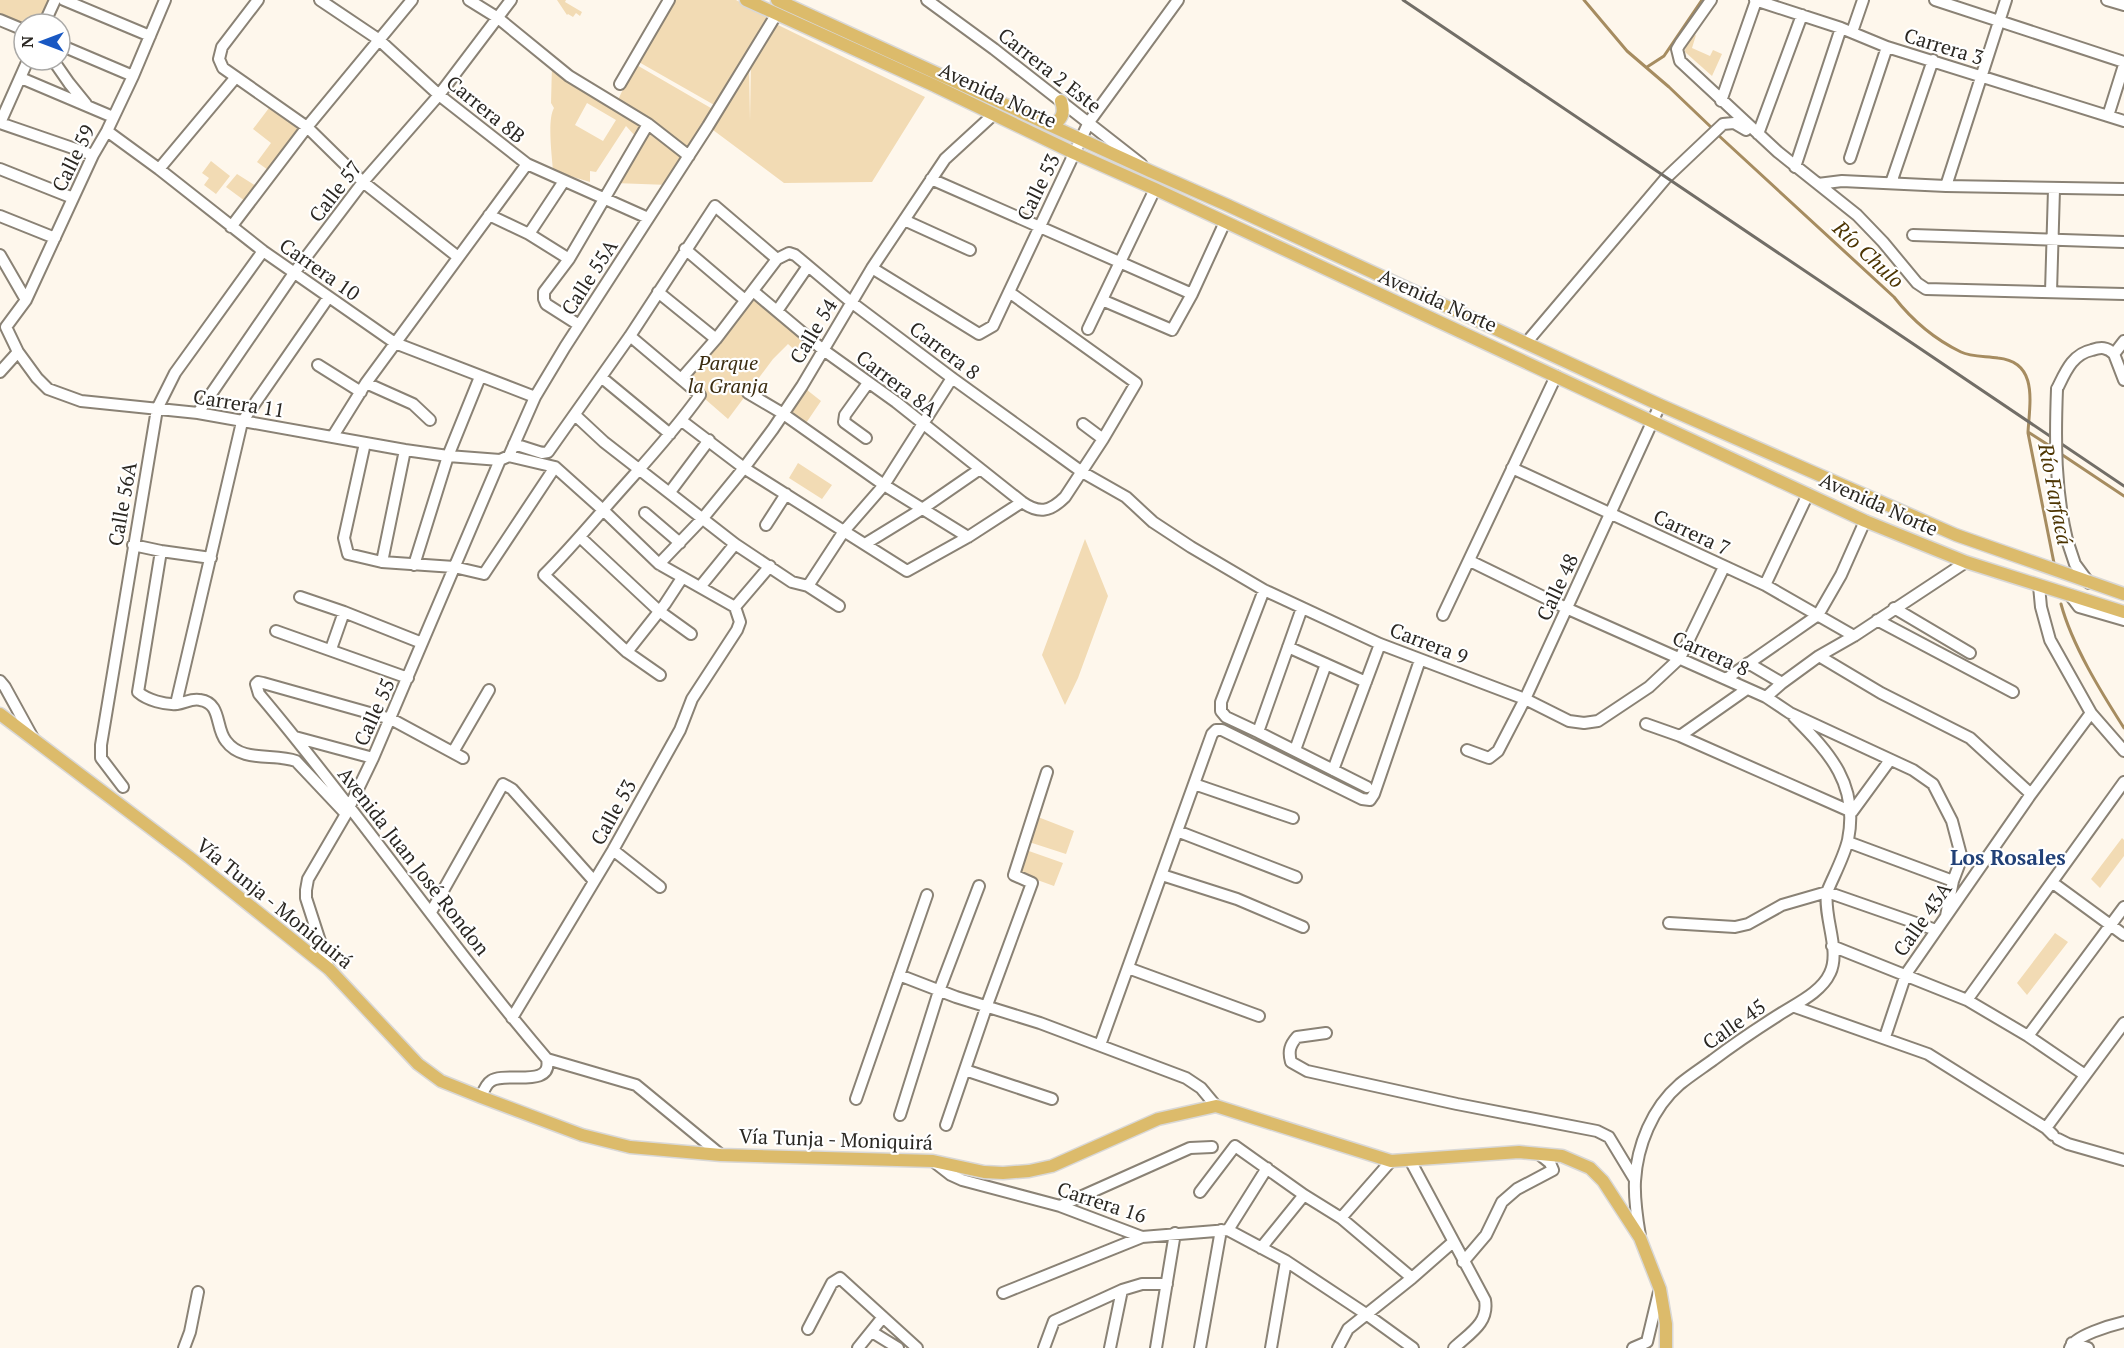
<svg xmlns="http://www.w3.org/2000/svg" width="2124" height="1348" viewBox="0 0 2124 1348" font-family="'PT Serif',serif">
<rect width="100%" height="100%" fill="#fef7ec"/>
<path fill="#f2dbb4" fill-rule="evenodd" d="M0 0H49L50 1 40 24H24V28L0 18Z
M557 0H566L565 2 582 12 580 16 576 13 573 17 568 14 567 15Z
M670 0H736L771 18 716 106 637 61Z
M774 23 925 97 872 182 784 183 709 127 749 66 750 121 751 60Z
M1696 35 1692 48 1710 56 1713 50 1722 54 1712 76 1685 52C1685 45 1690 36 1696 35Z
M635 64 716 111 707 126 701 124 692 149 669 185 614 183 637 138 626 126 596 172 590 171V182L553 171C552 156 547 120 554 108L551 103 552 65 617 102ZM587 103 616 120 603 141 575 125Z
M269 108 298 129 268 170 257 162 271 143 253 129Z
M211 161 230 176 216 194 204 185 209 178 202 173Z
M237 174 256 186 245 201 226 187Z
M754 296 807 339 798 353 788 344 773 359 728 419 697 392 702 386 691 375Z
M802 386 821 401 800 432 782 413Z
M798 463 832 485 822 499 789 478Z
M1085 539 1108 596 1078 678 1065 705 1042 655Z
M1038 817 1074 831 1066 854 1029 842Z
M2122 838 2124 840V856L2100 888 2091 879Z
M1026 850 1063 863 1054 886 1018 873Z
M2055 933 2068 942 2027 995 2017 983Z"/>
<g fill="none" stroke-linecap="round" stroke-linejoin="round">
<path stroke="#a68c60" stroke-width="3" d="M1584 0 1627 51 1669 87 1713 129
M1647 67 1664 56 1702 0
M1717 134 1894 297C1912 320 1934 339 1961 352 1971 357 1987 356 1998 358 2038 362 2030 401 2028 432L2053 448
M2028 433 2054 563
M2058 452 2124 496
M2061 604C2072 645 2101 692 2124 728"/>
<g stroke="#8a8275" stroke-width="14">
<path id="minor" d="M64 0 150 36
M165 0 133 76 107 131 93 155 26 300 6 327 18 352 37 378 48 389 81 401 198 413 405 450 448 456 500 460
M258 0 222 47 219 59 223 68 307 127 363 182 458 257
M320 0 378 39 439 95 527 164 648 218
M469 0 498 18 569 76 648 124 689 156
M927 0 994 49 1141 164
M1711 0 1680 44 1677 49 1680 61 1778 152 1857 215 1883 242 1917 283 1926 289 2124 294
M1755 0 1841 28 1887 47 2124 121
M1935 0 2124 62
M2107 0 2124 5
M0 20 24 30
M44 24 55 0
M1852 32 1863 0
M60 45 133 76
M53 60 69 83 86 104
M21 78 113 117
M620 84 669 0
M1721 101 1756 1
M2108 116 2124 65
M0 123 93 155
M0 123 28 60
M107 131 159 169 263 251 395 343 535 397
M1758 134 1802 15
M1850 158 1887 47
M1795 167 1841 28
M0 169 73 198
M159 169 236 77
M931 179 1192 294
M1891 183 1933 60
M1818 184 1842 181 1946 186 2124 189
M1946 186 2006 0
M489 215 529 234 569 259
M0 216 55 238
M904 220 970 250
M231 227 307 127 412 0
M529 234 564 181
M1913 235 2124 242
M685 249 745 300
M0 255 26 300
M872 268 979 334 993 326 1089 122 1178 0
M753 291 822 349 896 402 1022 502C1039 514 1050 512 1065 497L1103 439 1136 383 1009 292
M658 292 716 339
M2051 292 2054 189
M1102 300 1172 330 1192 294 1225 222
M777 311 808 266
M579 325 546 304 544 299V292L569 259 648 124
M1088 329 1155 189
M630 336 700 395C671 436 636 472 604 509 584 532 565 554 544 575L627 652 660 675
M1526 343 1666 178 1723 124 1734 123 1746 130
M2114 354 2124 380
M2114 354 2124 341
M318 365 361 392
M0 372 18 352
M601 377 670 434
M681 379 716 339 777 259 789 253 795 255 851 302 952 378 1082 472 1126 497 1153 522 1191 547 1264 590 1380 644 1525 699 1569 721 1584 723 1598 721 1649 687 1680 658 1724 567
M366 383 413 404 430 420
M2057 389C2065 373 2072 354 2092 350 2101 347 2107 347 2114 354
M748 393 782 413 884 485 968 537
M198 413 294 273 363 182 439 95 511 0
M575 415 604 442 735 544 792 582 808 586 839 606
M682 421 744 468 907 571 968 537 1022 502
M1083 424 1103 439
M333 436 366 383 527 164
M866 438 844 422 845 415 868 383
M365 443 344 538 348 554 382 562 454 567 484 574 555 467
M514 444 542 453 548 452 630 336 715 206 777 259
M509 456 555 467 603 510 659 564 735 607 740 622 737 630 692 699 680 730 613 850 512 1018
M1512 468 1765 585 1854 636
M670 492 709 440
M645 513 680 543
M766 525 786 494
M581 538 659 611 691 634
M2067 540 2075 564 2089 583
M865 544 922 509 980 469
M133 545 161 551 211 558
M161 551 138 692C147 700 165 705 177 704 185 703 192 698 200 700 222 703 215 728 226 741 242 763 274 753 296 761L346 814
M1470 561 1566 608 1766 697 1790 713 1913 770 1933 784 1952 821 1961 855 1959 865 1953 881 1946 916
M382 562 405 450
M659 564 703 518 744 468 773 429 802 386 872 268 945 159 994 114
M414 565 448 456 480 377
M1765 585 1808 494
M808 586 844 531 884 485 952 378
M2039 586 2041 607 2050 640 2091 713 2124 751
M700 587 735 544
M1264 590 1221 702V711L1226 717 1258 732 1367 787
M2070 595 2079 607 2124 620
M300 597 344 612 422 643
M735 607 770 566
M1894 608 1970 653
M1443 615 1556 376
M1877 620 2013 692
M276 631 408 678
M1288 647 1366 682
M331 649 344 612
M627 652 665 604 682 578
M1819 656 1881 693 1970 738 2031 794
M1748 663 1782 683
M1726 679 1818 615 1841 575 1865 521
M0 681 5 687 33 738
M1766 697 1782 683 1819 656 1854 636 1966 562
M176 704 242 422 328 298
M1646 724 1680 736 1852 812
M1258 732 1302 608
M1680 736 1747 689
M295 737 373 758
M1295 750 1326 664
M1467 750 1489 758 1498 751 1525 699 1660 405
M453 752 489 690
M463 758 391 719 263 683 258 682 256 684 259 694C359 812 446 941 547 1059
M1333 770 1380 644
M1194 784 1293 818
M123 787 101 758V745L157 409 175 373 263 251
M1852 812 1890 760
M1177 831 1296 877
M1848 842 1953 881
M613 850 660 887
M1162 875 1237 899 1303 927
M2053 883 2124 935
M431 912 503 784 512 789 594 881
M1669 923 1735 927 1748 924 1782 905 1827 892 1936 930
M1832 946 1967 1000 2028 1036 2085 1075
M1128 968 1259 1016
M329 969 306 898V890L308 879 346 814 373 758 500 460 509 456 535 397 565 347 708 126 776 15
M899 975 956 997 1040 1023 1186 1078 1201 1088 1216 1106
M1967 1000 2124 782
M1795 1007 1928 1054 2046 1128 2053 1135
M1326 1033 1297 1037C1290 1045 1288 1051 1291 1062L1307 1071 1457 1104 1597 1131 1609 1137 1635 1180
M2028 1036 2124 907
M1885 1037 1906 974 2031 794 2091 713
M1100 1045 1212 734 1216 730H1222L1362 799 1370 800 1374 794 1420 660
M547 1059 636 1085 721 1155
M965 1070 1052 1099
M481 1097C483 1092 486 1084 491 1081 505 1071 553 1089 547 1059
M856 1099 927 895
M900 1115 939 991 979 886
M946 1125 987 1005 1032 883 1014 875 1047 772
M2046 1128 2124 1023
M2058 1139 2068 1144 2124 1160
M1410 1160 1485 1300C1489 1323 1470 1333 1454 1348
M933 1161 951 1175 962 1180 1060 1206 1142 1237 1228 1230 1286 1261 1366 1314 1413 1348
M1200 1192 1235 1146 1304 1195 1341 1218 1412 1278
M1060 1206 1190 1148 1212 1147
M1341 1218 1391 1161
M1228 1230 1267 1168
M1640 1236C1637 1218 1634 1199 1635 1181 1637 1146 1652 1108 1680 1084 1691 1075 1702 1068 1713 1060 1734 1044 1755 1030 1777 1016 1795 1004 1821 993 1830 973 1841 951 1823 916 1827 892 1834 875 1844 857 1848 840 1859 785 1830 753 1794 717
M1261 1248 1304 1195
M1463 1262 1486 1235 1502 1202 1517 1189 1553 1170 1550 1163 1539 1154
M1003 1293 1142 1237
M808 1329 832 1283 840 1278 917 1348
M872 1332 898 1348
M2072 1343 2088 1348
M184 1348 190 1332 198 1292
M858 1348 883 1317
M1044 1348 1054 1321 1122 1290 1142 1284H1167
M1110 1348 1122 1290
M1156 1348 1175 1233
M1200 1348 1221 1230
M1271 1348 1286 1261
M1338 1348 1348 1329 1412 1278 1453 1242
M1633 1348 1647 1342 1659 1292
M2070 1348C2074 1336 2111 1325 2124 1322"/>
</g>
<g stroke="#d9d8d7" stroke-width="15">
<path id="major" d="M746 0 935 86 1074 153 1155 189 1865 521 1966 562 2124 612
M777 0 1150 171 1227 205 1660 405 1956 535 2124 594
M1050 125C1062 121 1065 113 1061 101
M0 714 189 857 329 969 418 1064 441 1081 481 1097 582 1135 630 1147 721 1155 933 1161 984 1172 1003 1173 1029 1171 1052 1166 1158 1119 1216 1106 1391 1161 1519 1152 1562 1156 1590 1168 1603 1181 1640 1238 1660 1289 1666 1324V1348"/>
</g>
<use href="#minor" stroke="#fff" stroke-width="10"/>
<use href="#major" stroke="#dcbb6b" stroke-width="12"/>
<path stroke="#726e67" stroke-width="3" d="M1403 0 2124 486"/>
<g stroke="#8a8275" stroke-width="14" stroke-linecap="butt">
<path id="minor-bridge" d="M2057 389C2055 441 2055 490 2067 540"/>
</g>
<use href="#minor-bridge" stroke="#fff" stroke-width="10"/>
</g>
<g text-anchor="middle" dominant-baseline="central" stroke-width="4.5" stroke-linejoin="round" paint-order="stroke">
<g font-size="20" fill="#2a2722" stroke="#fff">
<text transform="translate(1944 46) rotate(17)">Carrera 3</text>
<text transform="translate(1050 70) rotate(38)">Carrera 2 Este</text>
<text transform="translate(998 95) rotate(25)">Avenida Norte</text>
<text transform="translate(486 109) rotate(39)">Carrera 8B</text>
<text transform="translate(73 158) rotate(-64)">Calle 59</text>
<text transform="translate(1038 187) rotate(-64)">Calle 53</text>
<text transform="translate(335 191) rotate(-52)">Calle 57</text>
<text transform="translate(320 269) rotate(35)">Carrera 10</text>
<text transform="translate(589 277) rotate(-57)">Calle 55A</text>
<text transform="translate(1438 300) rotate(24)">Avenida Norte</text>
<text transform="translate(813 331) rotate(-59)">Calle 54</text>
<text transform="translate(945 350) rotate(37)">Carrera 8</text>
<text transform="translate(897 383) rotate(37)">Carrera 8A</text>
<text transform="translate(239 403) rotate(9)">Carrera 11</text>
<text transform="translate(122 504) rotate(-80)">Calle 56A</text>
<text transform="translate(1879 504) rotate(24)">Avenida Norte</text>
<text transform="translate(1692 532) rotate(25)">Carrera 7</text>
<text transform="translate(1557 587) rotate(-65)">Calle 48</text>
<text transform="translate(1429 643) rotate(21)">Carrera 9</text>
<text transform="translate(1711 653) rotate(24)">Carrera 8</text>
<text transform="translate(374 712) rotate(-66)">Calle 55</text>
<text transform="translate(613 812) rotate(-61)">Calle 53</text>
<text transform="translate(414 861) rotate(52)">Avenida Juan José Rondon</text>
<text transform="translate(275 903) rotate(39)">Vía Tunja - Moniquirá</text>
<text transform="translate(1922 919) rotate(-55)">Calle 43A</text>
<text transform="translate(1734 1024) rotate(-35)">Calle 45</text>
<text transform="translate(836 1139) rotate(2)">Vía Tunja - Moniquirá</text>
<text transform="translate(1102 1202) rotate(18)">Carrera 16</text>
</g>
<g font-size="20" font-style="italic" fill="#3c2d11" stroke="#fff">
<text x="728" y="362">Parque<tspan x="728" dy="23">la Granja</tspan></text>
</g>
<g font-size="21" font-style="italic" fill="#4d3502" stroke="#fff">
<text transform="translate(1869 254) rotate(43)">Río Chulo</text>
<text transform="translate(2056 494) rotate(79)">Río Farfacá</text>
</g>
<g font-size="21" font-weight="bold" fill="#224177" stroke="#fff">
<text x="2008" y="857">Los Rosales</text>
</g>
</g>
<g transform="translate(42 42) rotate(270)"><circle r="28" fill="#ffffff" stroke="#aaa9a7" stroke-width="1.5"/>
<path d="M0-4.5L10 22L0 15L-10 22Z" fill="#1958c3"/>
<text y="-9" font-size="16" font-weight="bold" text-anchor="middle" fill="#2a2722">N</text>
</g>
</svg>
